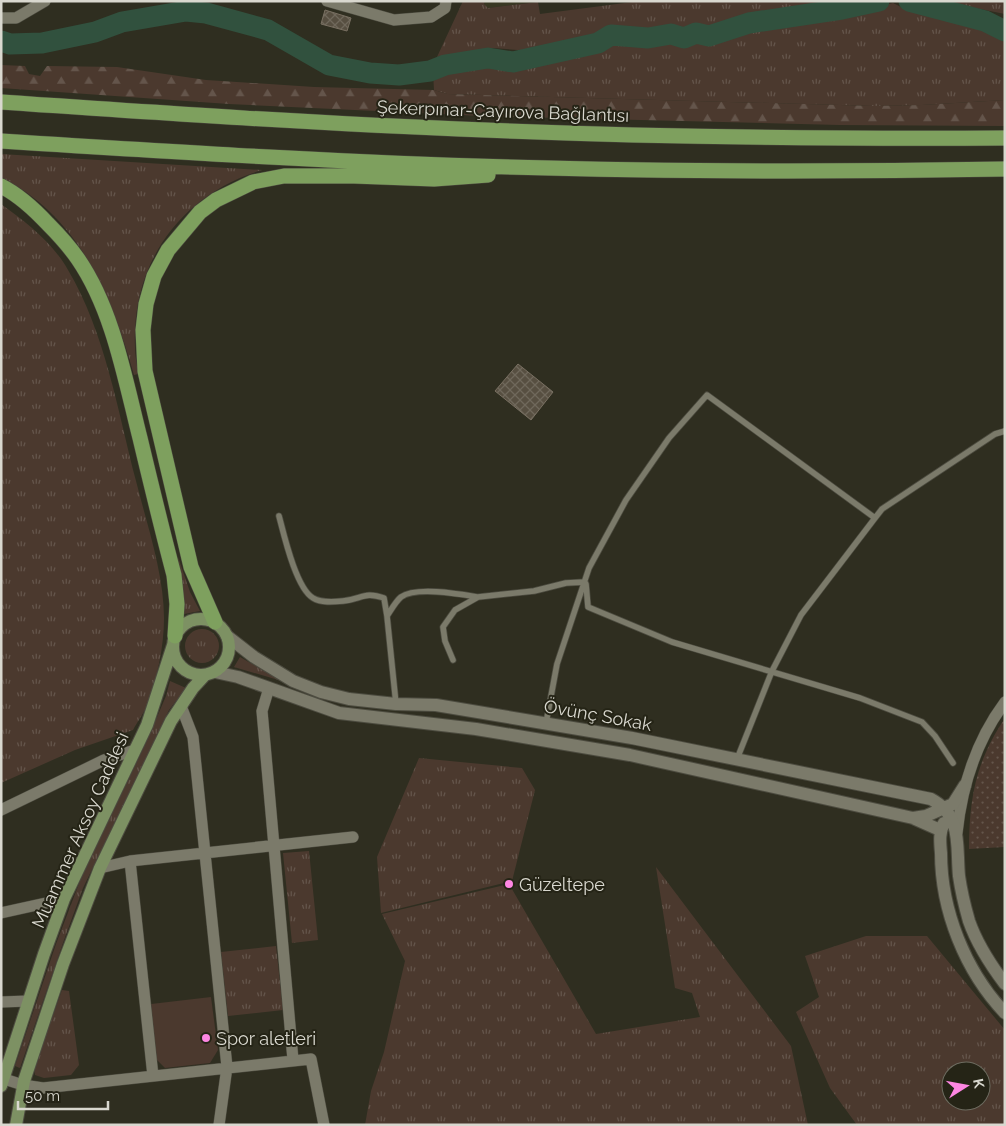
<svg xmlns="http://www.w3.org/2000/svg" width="1006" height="1126" viewBox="0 0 1006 1126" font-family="Raleway,sans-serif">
<defs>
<pattern id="grass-tufts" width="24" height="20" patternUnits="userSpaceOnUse" patternTransform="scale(1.25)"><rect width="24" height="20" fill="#4b392e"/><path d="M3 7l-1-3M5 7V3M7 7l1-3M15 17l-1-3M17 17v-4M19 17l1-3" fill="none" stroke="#64554b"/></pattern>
<pattern id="forest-firs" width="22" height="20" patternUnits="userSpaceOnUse" patternTransform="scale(1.25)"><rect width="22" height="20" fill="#4b392e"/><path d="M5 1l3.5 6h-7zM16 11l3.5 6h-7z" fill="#64554b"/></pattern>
<pattern id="garden-dots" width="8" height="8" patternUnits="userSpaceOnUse" patternTransform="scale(1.25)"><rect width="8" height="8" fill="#4b392e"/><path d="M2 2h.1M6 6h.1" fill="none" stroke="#64554b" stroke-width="1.8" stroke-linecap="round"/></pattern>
<pattern id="building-cross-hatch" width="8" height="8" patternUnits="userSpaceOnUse" patternTransform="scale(1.25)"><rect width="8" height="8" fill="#574f41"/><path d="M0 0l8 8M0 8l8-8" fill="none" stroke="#6f685b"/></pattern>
</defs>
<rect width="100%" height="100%" fill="#2f2e20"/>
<path fill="#393823" d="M485 1H543L488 8 484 4Z"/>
<path fill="url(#grass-tufts)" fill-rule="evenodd" d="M463 1H485L484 4 488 8 538 2 540 14 640 1H827L719 26 705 25 687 29 676 28 611 29 597 35 531 51 493 48 437 57Z
M941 1H1005V14L940 1Z
M893 3 905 9 955 23 981 26 1005 36V100L922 105 874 106 447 94 434 90 433 71 476 64 518 66 549 61 613 43 648 42 684 44 695 40 709 41 773 23 817 18 864 8H873Z
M1 154 262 170C181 194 131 263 135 347 135 356 137 365 138 374L134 375C111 294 80 218 1 177Z
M1 204C26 222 53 243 68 270 105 332 118 412 136 481 147 525 164 574 164 618 164 647 157 680 146 707 143 715 137 722 133 730L75 750 1 783Z
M178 557 190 592 200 611 184 614Z
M185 646a17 17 0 1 1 34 0a17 17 0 1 1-34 0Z
M240 657 282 681 234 667Z
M170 681 186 688 169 710 83 888 64 940 20 1068 15 1066 56 944 80 881 146 743 166 696Z
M419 758 522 768 535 790 512 881 381 913 377 857Z
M309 851 318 940 292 943 283 853Z
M656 867 791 1046 808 1125H365L371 1091 384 1052 405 961 382 914 509 884 596 1034 700 1017 692 993 675 988Z
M866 936H927L1005 1030V1125H857L830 1088 796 1012 819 997 805 956ZM951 1071H981V1101H951Z
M276 946 283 1010 228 1016 221 952Z
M62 990 69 991 79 1065 71 1075 44 1078 35 1075 34 1069Z"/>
<path fill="url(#forest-firs)" d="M1 65 25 66 29 74 40 76 47 66 117 67 206 80 314 87 434 90 447 94 874 106 922 105 1005 100V126L840 125 482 116 229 104 1 88Z"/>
<path fill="#4b392e" d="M211 997 218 1050 210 1063 165 1068 157 1060 151 1004Z"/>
<path fill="url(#garden-dots)" d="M1005 718V847L969 849C969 798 976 761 1005 718Z"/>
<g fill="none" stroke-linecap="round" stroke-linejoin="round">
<path stroke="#31513e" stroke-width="21" d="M909 1 985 21 1005 31
M1 41 10 44 42 43 95 32 122 22 186 11 206 13 268 30 329 65 370 73 399 75 430 71 445 65 488 58 513 62 598 43 611 35 648 38 671 34 684 38 696 33 709 36 749 23 842 9 879 1"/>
</g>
<path fill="url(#building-cross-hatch)" stroke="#797062" d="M325 10 351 18 347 31 321 24Z
M518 364 553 392 531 420 495 391Z"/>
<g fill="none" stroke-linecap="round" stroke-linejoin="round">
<g stroke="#4d4c40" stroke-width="7">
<path id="service" d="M279 516C284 535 296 588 313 598 321 603 333 602 343 601 362 599 364 591 384 598L387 616
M586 584 588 607 672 642 860 698 922 722 935 736 953 763
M453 660 445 641 443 627 455 610 478 597 534 591 566 583 585 582
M396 704 387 616C391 610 396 601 401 597 416 586 460 594 478 597
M546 723 557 664 589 568 626 500 669 438 707 395 875 518
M737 759 772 671 801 615 875 518 882 509 995 434 1005 431"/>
</g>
<g stroke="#4d4c40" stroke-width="12">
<path id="minor" d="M327 1 394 20 431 17 445 8 446 1
M1 18H16L45 1
M269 688 262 711 293 1060
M181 706 193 737 227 1067 219 1125
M1 810 104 760 135 750
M957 833C962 785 976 741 1005 702
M130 861 153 1076
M100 868 130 861 353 837
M1 913 64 899
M1 1002 28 1001
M1 1078 23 1085 43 1088 311 1059 324 1125"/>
</g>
<g stroke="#4d4c40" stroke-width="14">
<path id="tertiary" d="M227 636 254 657 293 681 321 692 349 699 396 704 436 705 632 738 931 799C963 816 956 845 959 876 961 890 965 907 969 921 977 944 990 964 1005 984
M215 672 238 677 339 713 476 729 630 755 913 818 940 830
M913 818 926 816 953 804 965 785
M944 823C939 832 940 842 941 853 941 910 965 971 1005 1013"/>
</g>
<g stroke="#4d4c40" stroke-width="14">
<path id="primary" d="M173 647a28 28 0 1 1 56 0a28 28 0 1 1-56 0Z
M1 1086 44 954 64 899 147 725 173 645
M16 1125 24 1081 63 964 100 868 171 721 193 688 205 675"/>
</g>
<g stroke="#4d4c40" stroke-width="16">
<path id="motorway" d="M1 102C162 113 324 124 485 130 658 137 831 139 1005 138
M1 141C159 151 317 161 475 166 652 172 828 172 1005 169
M1 186C19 195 34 209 48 224 59 235 69 246 78 259 113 310 125 379 140 438 151 484 162 530 174 575L177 604 175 636
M215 622 191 567 145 371 143 330 146 304 154 276 168 250 200 212 216 200 253 182 284 176H354L434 179 488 175"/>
</g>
<use href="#service" stroke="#7b7a6a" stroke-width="5.5"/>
<use href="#minor" stroke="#7b7a6a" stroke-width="11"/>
<use href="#tertiary" stroke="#7b7a6a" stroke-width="12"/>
<use href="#primary" stroke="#7d9163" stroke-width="12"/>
<use href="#motorway" stroke="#7ea05e" stroke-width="15"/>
</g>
<g fill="#fd86e2" stroke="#252416" stroke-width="2">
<circle cx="509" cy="884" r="5"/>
<circle cx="206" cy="1038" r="5"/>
</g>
<g text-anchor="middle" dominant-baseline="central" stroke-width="4" stroke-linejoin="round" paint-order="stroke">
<g font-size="18" fill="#d9d8cf" stroke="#252416">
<text transform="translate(503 111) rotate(2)">Şekerpınar-Çayırova Bağlantısı</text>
<text transform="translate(598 715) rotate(10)">Övünç Sokak</text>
<text transform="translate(80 830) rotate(-66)">Muammer Aksoy Caddesi</text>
</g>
<g font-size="18" fill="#d9d8cf" stroke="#252416" text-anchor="start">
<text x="519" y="884">Güzeltepe</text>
<text x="216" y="1038">Spor aletleri</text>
</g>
</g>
<rect width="1006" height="1126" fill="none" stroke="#d9d8cf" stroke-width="5"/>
<g transform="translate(966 1086) rotate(79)"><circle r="24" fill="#252416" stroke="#6d6c60"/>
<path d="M0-4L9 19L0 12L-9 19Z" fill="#fd86e2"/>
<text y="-8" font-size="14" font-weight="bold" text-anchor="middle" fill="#d9d8cf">K</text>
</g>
<path d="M18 1101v8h90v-8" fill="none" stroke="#d9d8cf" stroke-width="2.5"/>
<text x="25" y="1101" font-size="15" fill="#d9d8cf" stroke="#252416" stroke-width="4" paint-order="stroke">50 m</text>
</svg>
